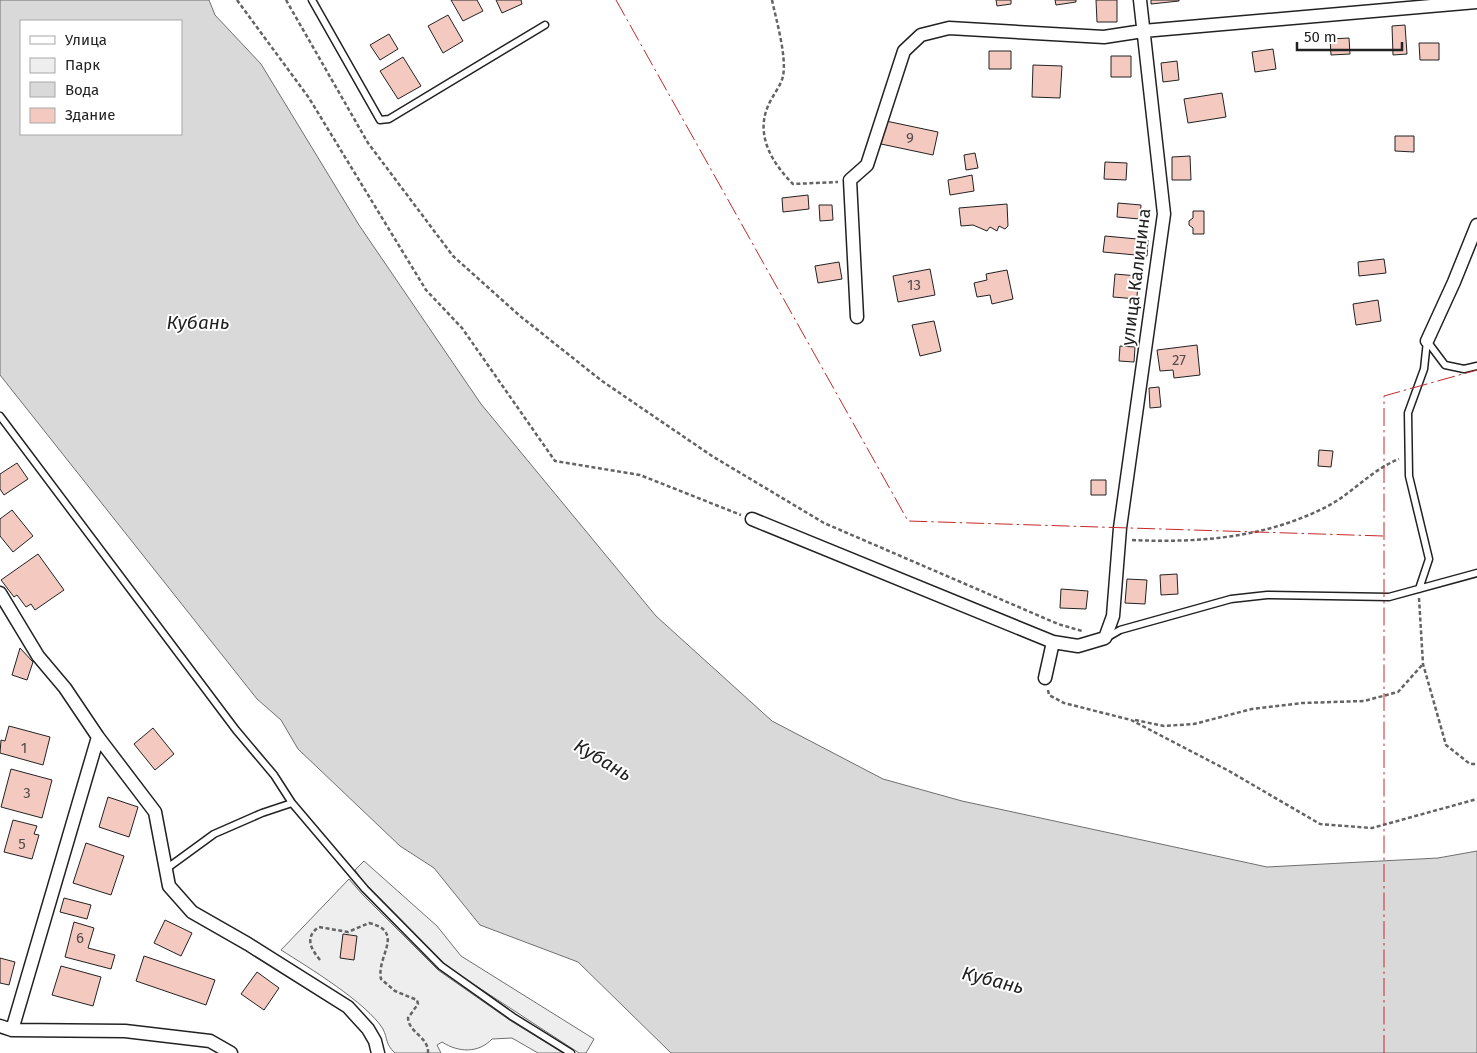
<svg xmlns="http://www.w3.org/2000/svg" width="1477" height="1053" viewBox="0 0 1477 1053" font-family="'Fira Sans',sans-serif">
<rect width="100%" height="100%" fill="#fff"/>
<path fill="#eee" stroke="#6f6f6f" d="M364 861 437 926 461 956 594 1039 586 1053H579L441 963 366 886 355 870Z
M349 879 362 894 438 970 511 1021 563 1053H538L512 1038 492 1039C479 1053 459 1053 442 1042L437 1045 441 1053H395C385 1044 388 1039 383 1029 367 1003 308 967 281 950Z"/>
<path fill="#d9d9d9" stroke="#6f6f6f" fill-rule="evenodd" d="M0 0H209L215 15 261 64 359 225 481 404 656 616 772 721 883 779 962 801 1267 867 1438 858 1477 851V1053H671L578 962 480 925 434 868 400 846 298 749 281 720 257 699 0 375ZM21 21H181V134H21Z"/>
<path fill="#f3c9c0" stroke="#222" d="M451 0H477L483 11 463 21Z
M496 0H521L522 4 502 13Z
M996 0H1011V4L997 6Z
M1055 0H1076V2L1056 5Z
M1096 0H1117V22H1097Z
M1151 0H1179V1L1151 4Z
M448 15 463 41 443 53 428 26Z
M1405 25 1407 54 1393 55 1392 26Z
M389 34 398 49 380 60 370 45Z
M1349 38 1350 54 1331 55 1330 39Z
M1419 43H1439V60H1420Z
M1273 49 1276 69 1255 72 1252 52Z
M989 51H1011V69H989Z
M1111 56H1131V77H1111Z
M403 57 421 86 398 99 380 71Z
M1177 61 1179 80 1163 82 1161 63Z
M1033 65 1062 66 1060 98 1032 97Z
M1222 93 1226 117 1188 123 1184 99Z
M886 121 938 132 933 155 881 144Z
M1395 136H1414V152L1395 151Z
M975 153 978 168 966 170 964 155Z
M1190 156 1191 180H1172V157Z
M1105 162 1127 163 1126 180 1104 179Z
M972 175 974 191 950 195 948 180Z
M808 195 809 209 783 212 782 198Z
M1118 203 1141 205 1140 219 1117 217Z
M1007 204 1008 226 1005 229 999 226 997 231 990 227 987 231 973 225 961 226 959 208Z
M819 205H832L833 220 820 221Z
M1193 211H1204V234H1193V228L1189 225V221L1193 218Z
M1105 236 1148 240 1147 256 1103 252Z
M1384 259 1386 273 1359 276 1358 262Z
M839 262 842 279 818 283 815 266Z
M930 269 935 295 898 302 893 276Z
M1007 270 1013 299 992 304 990 295 977 297 974 283 987 280 986 274Z
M1115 274 1138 276 1137 299 1113 297Z
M1378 300 1381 321 1356 325 1353 304Z
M934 321 941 351 920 356 912 325Z
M1197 345 1200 375 1174 378 1173 370 1160 371 1157 350Z
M1120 346 1135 347 1134 362 1119 361Z
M1159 387 1161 407 1150 408 1149 388Z
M1319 450 1333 451 1331 467 1318 466Z
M17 463 28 479 4 495 0 489V474Z
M1091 480H1106V495H1091Z
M12 510 33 536 13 552 0 536V519Z
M38 554 64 590 35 610 31 604 26 607 17 595 14 597 1 580Z
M1177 574 1178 594 1161 595 1160 575Z
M1127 579 1147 580 1145 604 1125 603Z
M1061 589 1088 591 1086 609 1060 608Z
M20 648 33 662 27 680 12 675Z
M9 726 50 737 43 765 0 753 1 740 5 741Z
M153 728 174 754 155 770 134 744Z
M11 769 52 780 42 818 1 807Z
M108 797 138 807 129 837 99 827Z
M13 820 37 826 34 834 39 835 32 859 4 852Z
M86 843 124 856 111 895 73 883Z
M64 898 91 905 87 919 60 912Z
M165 920 192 933 181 956 154 943Z
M74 922 94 928 88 948 115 955 111 969 65 957Z
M343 934 357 936 354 960 340 958Z
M144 956 215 980 206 1005 136 981Z
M0 958 15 962 9 985 0 983Z
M61 966 101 977 93 1006 52 995Z
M257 972 279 988 264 1010 241 994Z"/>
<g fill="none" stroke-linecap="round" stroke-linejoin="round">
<g stroke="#222" stroke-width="9">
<path id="service" d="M312 0 380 120 389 119 545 25
M1427 341 1445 365 1464 369 1477 366
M0 416 236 730 274 775 292 803 365 889 441 966 513 1017 571 1053
M1419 589 1429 559 1409 476 1408 413 1424 369 1427 341
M1108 637 1120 630 1231 599 1267 595 1389 597 1477 573
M166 869 214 834 262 813 292 803"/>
</g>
<g stroke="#222" stroke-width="15">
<path id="minor" d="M857 317 850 180 867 165 904 51 921 35 949 28 1104 37 1143 31 1477 2
M1427 341 1454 282 1477 225
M752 519 1053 642
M0 593 38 656 65 688 98 737 155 812 169 886 192 912 248 944 348 1007 368 1029 375 1041 378 1053
M1045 678 1053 642 1078 646 1105 638 1113 616 1120 528 1164 214 1140 0
M0 1026 12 1030 125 1031 210 1041 231 1053
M12 1030 98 737"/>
</g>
<path stroke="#646464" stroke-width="2.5" stroke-dasharray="4 2.5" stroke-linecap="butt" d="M237 0 309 98 426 290 462 328 555 461 640 475 741 515
M286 0 368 143 453 256 520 316 602 381 712 456 824 523 1058 624 1082 631
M772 0C776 19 787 57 783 76 781 86 772 96 768 106 755 136 773 164 793 184L838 182
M1132 540C1199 543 1265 538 1326 507 1352 494 1371 470 1399 459
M1419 598 1423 664 1446 745 1470 764H1477
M1048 690 1049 695 1064 703 1131 720 1229 771 1320 824 1372 828 1477 799
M1135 720 1164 726 1194 724 1252 709 1302 703 1364 701 1398 692 1423 664
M320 960C311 949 304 937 319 927L348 932 369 923C406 932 376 956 381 979L395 991 417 1000 418 1004 408 1018C409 1033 429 1037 428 1053"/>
<use href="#service" stroke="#fff" stroke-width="6"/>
<use href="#minor" stroke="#fff" stroke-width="12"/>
<path stroke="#c62828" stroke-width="1" stroke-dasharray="18 4 2.5 4" stroke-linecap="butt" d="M616 0 908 521 1383 536
M1384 1053V396L1477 370"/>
</g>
<g text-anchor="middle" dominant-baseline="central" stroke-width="4" stroke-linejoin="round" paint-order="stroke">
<g font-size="15" fill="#564c4a">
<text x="910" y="138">9</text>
<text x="914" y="285">13</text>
<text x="1179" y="360">27</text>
<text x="24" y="748">1</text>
<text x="27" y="793">3</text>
<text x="22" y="844">5</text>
<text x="80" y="938">6</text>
</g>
<g font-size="18" fill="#222" stroke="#fff">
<text transform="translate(1136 277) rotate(-83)">улица Калинина</text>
</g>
<g font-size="19" font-style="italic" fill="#222" stroke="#fff">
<text x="198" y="322">Кубань</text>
<text transform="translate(603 760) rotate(31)">Кубань</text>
<text transform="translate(993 980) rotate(14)">Кубань</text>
</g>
</g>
<rect x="20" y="20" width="162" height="115" fill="#ffffff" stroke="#a7a7a7"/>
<rect x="30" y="36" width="25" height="8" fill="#ffffff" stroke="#a7a7a7"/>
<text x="65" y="45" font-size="15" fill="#222222">Улица</text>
<rect x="30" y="58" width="25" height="15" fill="#eeeeee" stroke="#a7a7a7"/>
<text x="65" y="70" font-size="15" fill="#222222">Парк</text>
<rect x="30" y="82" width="25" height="15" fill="#d9d9d9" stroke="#a7a7a7"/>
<text x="65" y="95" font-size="15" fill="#222222">Вода</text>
<rect x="30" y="108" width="25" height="15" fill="#f3c9c0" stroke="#a7a7a7"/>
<text x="65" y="120" font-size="15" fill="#222222">Здание</text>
<path d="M1297 42v8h105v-8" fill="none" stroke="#222222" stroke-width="2.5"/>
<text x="1304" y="42" font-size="15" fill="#222222" stroke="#ffffff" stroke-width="4" paint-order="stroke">50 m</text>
</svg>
